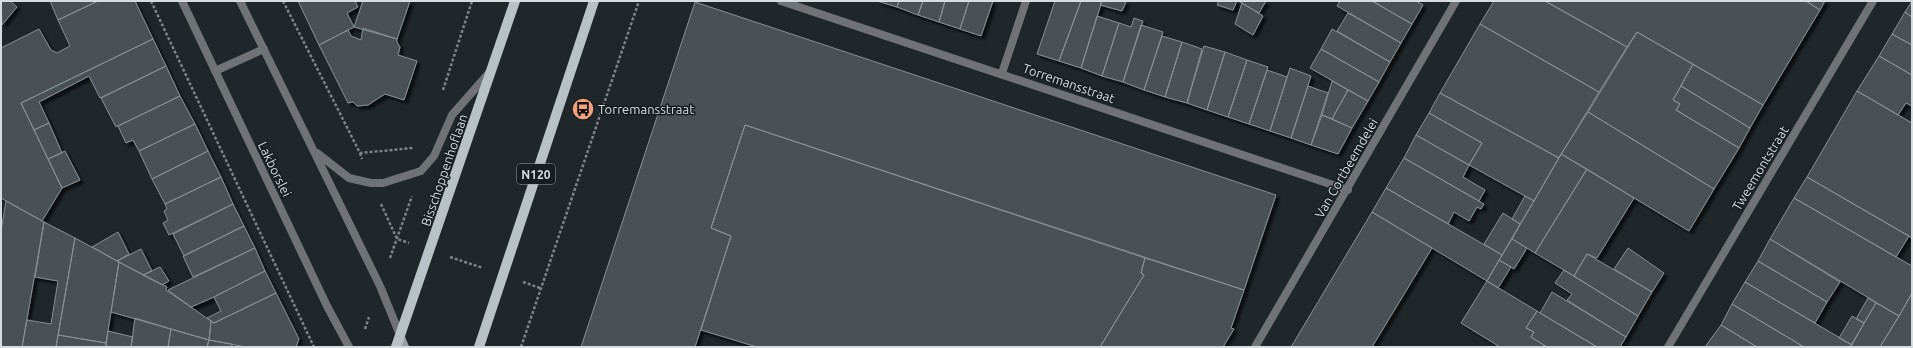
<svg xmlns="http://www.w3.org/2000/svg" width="1913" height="348" viewBox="0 0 1913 348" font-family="Ubuntu,sans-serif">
<defs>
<filter id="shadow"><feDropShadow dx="3.5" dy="3.5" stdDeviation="1" flood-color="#0009"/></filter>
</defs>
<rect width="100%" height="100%" fill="#1f272b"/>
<path fill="#485155" stroke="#879196" filter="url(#shadow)" d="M1 1H10L17 7 2 25Z
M50 1H98L58 20Z
M98 1H135L153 39 21 103 62 188 42 221 1 198V48L39 29 51 50 57 53 70 46 58 20Z
M298 1H355L358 7 347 13 354 27 319 45Z
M363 1H410L397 39 354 27Z
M877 1H899L897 7Z
M899 1H923L918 15 897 7Z
M923 1H945L939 22 918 15Z
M945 1H969L960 29 939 22Z
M969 1H993L981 36 960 29Z
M1055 1H1081L1059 61 1037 54Z
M1081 1H1102L1081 68 1059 61Z
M1102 1H1124L1126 2 1122 11 1100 5Z
M1219 1H1237L1233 10 1217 5Z
M1238 1H1266L1259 13Z
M1340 1H1372L1412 24 1401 43 1337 6Z
M1372 1H1416L1423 5 1412 24Z
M1494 1H1545L1627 47 1599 92 1480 24Z
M1545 1H1806L1820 10 1763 105 1637 32 1627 47Z
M1806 1H1825L1820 10Z
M1912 1V17L1905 12Z
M695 2 1276 195 1244 290 745 125 711 228 731 236 695 347H581Z
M1242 3 1263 16 1253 35 1235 24Z
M1905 12 1912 17V45L1892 34Z
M1348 13 1401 43 1390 62 1337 31Z
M1097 16 1119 23 1102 76 1081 68Z
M1134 18 1143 21 1123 82 1102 76 1119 23 1131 27Z
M1480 24 1599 92 1559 158 1440 93Z
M1141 25 1163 32 1144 90 1123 82Z
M363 28 397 39V42L400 47 398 55 417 61 404 100 385 94 368 105 357 106 353 102 348 103 319 45 348 30 351 36 361 40Z
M1332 29 1390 62 1379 82 1321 49Z
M1637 32 1693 64 1673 100 1680 104 1676 110 1739 148 1714 189 1588 112Z
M1892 34 1912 45V75L1879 56Z
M1162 36 1182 42 1165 97 1144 90Z
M153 39 166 66 100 98 89 76 39 102 49 123 34 130 21 103Z
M1182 42 1202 49 1187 103 1165 97Z
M1204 46 1225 52 1207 110 1187 103Z
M1321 49 1379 82 1368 101 1310 68Z
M1225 52 1247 60 1228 117 1207 110Z
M1879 56 1912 75V106L1906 103 1898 115 1857 91Z
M1247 60 1268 67 1249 124 1228 117Z
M1693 64 1763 105 1750 128 1681 86Z
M166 66 180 96 116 127 101 98Z
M1290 68 1311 76 1291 138 1270 131Z
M1267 70 1287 77 1270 131 1249 124Z
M1332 81 1348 90 1332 119 1322 115Z
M1308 86 1328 93 1311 145 1291 138Z
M1681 86 1750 128 1739 148 1676 110 1680 104 1673 100Z
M1348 90 1368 101 1352 128 1332 119Z
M1857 91 1912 123V238L1807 177Z
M1440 93 1559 158 1534 201 1469 165 1482 143 1429 113Z
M180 96 195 124 139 151 133 140 126 143 118 126Z
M1588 112 1714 189 1689 231 1561 154Z
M1429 113 1482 143 1469 165 1416 135Z
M1322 115 1352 128 1338 154 1311 145Z
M49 123 62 153 48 159 34 130Z
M195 124 208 151 152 179 139 151Z
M745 125 1145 258 1141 273 1144 275 1100 347H757L701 330 731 236 711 228Z
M1416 135 1469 165 1463 177 1485 190 1479 201 1404 158Z
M65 151 80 180 62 188 48 159Z
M208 151 221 177 165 204 152 179Z
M1561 154 1587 169 1535 253 1512 239Z
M1404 158 1484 204 1481 209 1477 207 1469 221 1454 212 1448 224 1386 188Z
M1587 169 1634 198 1597 258 1587 254 1574 276 1535 253Z
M221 177 233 204 169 235 163 223 168 220 164 211 167 209 165 204Z
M1807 177 1909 236 1896 257 1794 198Z
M1386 188 1502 255 1487 281 1372 212Z
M1525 196 1534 201 1520 224 1512 219Z
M1794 198 1912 266V293L1899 316 1770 239Z
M6 201 44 222 22 347H1V231Z
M233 204 244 226 184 256 173 234Z
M1372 212 1432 248 1372 347H1291Z
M1503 213 1520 224 1502 255 1484 244Z
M44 222 75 238 56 347H22L27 320 51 324 58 281 35 277Z
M244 226 255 248 193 277 183 256Z
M118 232 129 254 117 261 92 247Z
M75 238 119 262 106 343 58 335Z
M1512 239 1527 248 1514 269 1499 260Z
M1770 239 1840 282 1827 302 1758 261Z
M255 248 265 271 214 297 191 307 168 290Z
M1628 248 1664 273 1652 292 1614 269Z
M141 249 152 271 143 275 117 261Z
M1587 254 1652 292 1638 316 1574 276Z
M1145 258 1244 290 1231 328 1234 329 1223 347H1100L1144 275 1141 273Z
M1499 260 1511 267 1498 288 1487 281Z
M1758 261 1827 302 1815 323 1745 282Z
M119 262 167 287 166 290 211 321 209 340 111 312Z
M160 267 169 281 162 285 143 275Z
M1564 270 1638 316 1626 337 1567 300 1572 294 1555 283Z
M265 271 276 293 214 323 207 318 221 311 214 297Z
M1487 281 1537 311 1526 328 1534 332 1531 337 1547 347H1500L1461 323Z
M1745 282 1852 345 1850 347H1804L1732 304Z
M1552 292 1626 337 1620 347H1597L1540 313Z
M276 293 299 339 296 347H246L209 340 211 321 214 323Z
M1912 293V347H1880L1899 316Z
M1868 298 1876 303 1864 323 1856 319Z
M1876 303 1899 316 1880 347H1850Z
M1732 304 1804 347H1757L1721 325Z
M1537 311 1540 313 1597 347H1547L1531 337 1534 332 1526 328Z
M1852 316 1864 323 1852 345 1839 338Z
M135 318 171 329 168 347H131Z
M1721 325 1757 347H1705Z
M171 329 209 340 207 347H168Z
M108 331 133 337 131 347H106Z
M58 335 106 343V347H56Z
M209 340 232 344V347H207Z"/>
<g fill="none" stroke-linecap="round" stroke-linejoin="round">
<path stroke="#7d8386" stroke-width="2.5" stroke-dasharray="3 2" stroke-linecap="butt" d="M151 1 314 347
M283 1 360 153 413 148
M443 90 472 1
M360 153 362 159
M381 204 397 239 409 243
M450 257 483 268
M390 258 412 196
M523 282 540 288
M365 329 369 317
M521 347 639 1"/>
<path stroke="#6f7375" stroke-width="8" d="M781 1 1348 190
M1002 73 1026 1
M1255 347 1456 1
M1668 347 1873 1"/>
<path stroke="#6f7375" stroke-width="8" d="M182 1 327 306 349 347
M240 1 380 286 400 335
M215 71 264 49
M317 153 349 178 371 183H383L421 171 434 156 452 115 489 73"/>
<path stroke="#989fa2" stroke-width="8" d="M400 335 405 347"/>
<path stroke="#b8c1c5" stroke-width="10" d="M396 347 515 1
M479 347 594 1"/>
</g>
<defs>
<g id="bus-disc" transform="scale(1.15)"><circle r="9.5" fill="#f2a17e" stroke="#161e21"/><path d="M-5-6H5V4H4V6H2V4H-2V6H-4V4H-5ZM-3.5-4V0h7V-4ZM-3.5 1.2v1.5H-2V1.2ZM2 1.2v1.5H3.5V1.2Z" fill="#111"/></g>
</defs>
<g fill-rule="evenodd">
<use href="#bus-disc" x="583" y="109"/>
</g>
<g text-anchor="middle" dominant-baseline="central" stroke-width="3" stroke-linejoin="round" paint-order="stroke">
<rect fill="#161e21" stroke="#9da3a6" stroke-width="1" x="517" y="164" width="38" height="20" rx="3"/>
<g font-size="12" font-weight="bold" fill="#d7dcdf">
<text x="536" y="174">N120</text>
</g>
<g font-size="13" fill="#d7dcdf" stroke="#161e21">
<text transform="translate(1069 83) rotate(19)">Torremansstraat</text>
<text transform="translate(1346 168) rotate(-60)">Van Cortbeemdelei</text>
<text transform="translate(1760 168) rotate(-59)">Tweemontstraat</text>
<text transform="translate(275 169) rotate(64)">Lakborslei</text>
<text transform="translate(444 170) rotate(-71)">Bisschoppenhoflaan</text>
</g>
<g font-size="13" fill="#d7dcdf" stroke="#161e21" text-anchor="start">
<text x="598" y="109">Torremansstraat</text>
</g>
</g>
<rect width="1913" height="348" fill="none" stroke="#d7dcdf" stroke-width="4"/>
</svg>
